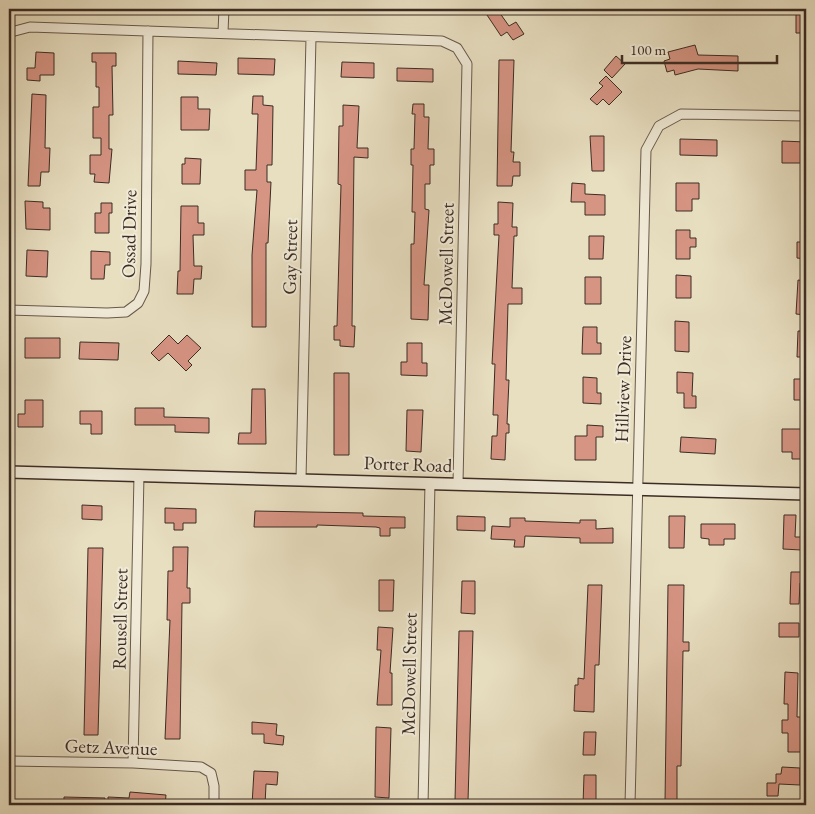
<svg xmlns="http://www.w3.org/2000/svg" width="815" height="814" viewBox="0 0 815 814" font-family="'EB Garamond',serif">
<rect width="100%" height="100%" fill="#e8dfc1"/>
<filter id="stains"><feTurbulence type="fractalNoise" baseFrequency=".004" numOctaves="4"/><feColorMatrix values="0 0 0 0 .2 0 0 0 0 .09 0 0 0 0 .02 0 0 0 .5 -.17"/></filter>
<radialGradient id="worn" r=".72"><stop offset=".6" stop-color="#630" stop-opacity="0"/><stop offset="1" stop-color="#630" stop-opacity=".3"/></radialGradient>
<path fill="#d69483" stroke="#3c2c24" d="M483 9H497L509 26 516 22 524 34 513 40 507 32 501 36Z
M796 9H806V33H796Z
M695 45 698 55 738 56V71L698 69 675 75 674 70 667 72 664 61 670 59 668 52Z
M36 52 54 53V75H40V81L27 80V68H35Z
M92 53H116V66H112L113 115H109V149H112L109 183 94 182 95 174H90V155H101V138H93V107H99V87H96V62H92Z
M616 56 625 64 612 78 604 70Z
M238 58 275 59 274 75 238 74Z
M499 60H514L511 152H514L513 162H520V176H513L512 186H497Z
M178 61 217 63 216 75 178 74Z
M342 62 374 63V78L341 77Z
M397 68 433 69V82L397 81Z
M606 76 622 92 609 105 603 99 597 105 590 99 603 86 599 83Z
M32 94 46 95 45 148H50L49 172H41L40 186H28Z
M253 96H263V105L273 106 272 165H267V182H271L268 243H266V327H252V255L257 190H245V170H256L258 114H252Z
M181 97H198V109H210L209 130H181Z
M413 104H424V117H429L428 149H434V165H430V184H425V209L429 210 424 285H429L428 320 411 319V244H414L415 212H412L413 165H411V149H414L415 114H412Z
M343 105 359 106 357 148H368V158L354 157 352 326H355L354 347 340 346V340H334V326H337L341 185 338 184 339 126H343Z
M590 136H604V171H592Z
M680 139 717 140V156L680 155Z
M782 141 806 142V163H782Z
M185 158 201 159 200 184H182V164H185Z
M572 183 585 184V194L605 195V215H585V202H571Z
M676 183H699V199H692V211H676Z
M25 201 43 202V208H50V230L26 229Z
M498 202 513 203 512 227H517V236H514L512 288H522V304H508L506 380H509L507 424H509V433H506L505 460 491 459 492 436H497L498 415H493L495 364H492L499 235H494V224H498Z
M101 203H112V213H109V233H95V213H101Z
M181 206H198V223H204V235H193L194 266H202L201 279H194L193 294H177L178 271H180Z
M676 230H690V238H696V247H690V259H676Z
M589 236H604L603 259H589Z
M797 242H806V259L797 258Z
M27 250 48 251 47 277 26 276Z
M91 251 110 252V265H105L104 279H91Z
M676 275 691 276V298H676Z
M585 277H601V304H585Z
M798 280 806 281V315L796 314Z
M675 321 689 322V352L675 351Z
M583 327H597V343H601V354H582Z
M798 331H806V357H797Z
M169 335 178 344 187 335 201 348 188 361 192 365 186 371 168 353 159 361 151 353Z
M25 338H60V358H25Z
M80 342 119 343 118 360 79 359Z
M407 343H422V363H427V376L401 375V362H407Z
M677 372 693 373 692 396H696V408H684V393H677Z
M334 373H349V455H334Z
M583 377 597 378V393H601V404L583 403Z
M794 379H806V400H794Z
M252 389H265L266 444H238L239 433H251Z
M25 400H43V427H18V414H25Z
M135 408H164V417L209 418V433L175 432V425H135Z
M407 410H423L421 452 406 451Z
M80 411H102V434H91V424H80Z
M587 425 603 426V437H596V460H575V436H587Z
M782 429H804V459H792V452H782Z
M681 437 716 439 715 454 680 452Z
M82 505 102 506V520L82 519Z
M165 508 196 509V523H183V530H174V523H165Z
M255 511 363 513V516L405 517V528H390V536H380V528L376 527 317 525V527H254Z
M784 515H796L795 537H802L801 550 783 549Z
M457 516 485 517V531L457 530Z
M669 516H685L684 548H669Z
M510 518H525V521L580 523V520H596V529L613 528V543H580V538L525 536 524 547H514L515 540 491 539 492 526 510 527Z
M701 524H735V539H724V545H709V539L701 538Z
M173 547H188L187 588H190V603H182L180 739H165L170 620H167L168 571H173Z
M88 548H103L98 735H84Z
M791 572H806V583H800L799 604H790Z
M379 580H394L393 611H379Z
M462 581H475V614L461 613Z
M588 585H602L599 665H595L594 712 574 711 575 685H578V678L584 679Z
M668 585H684L683 642H689V651H683L681 766H677V803H665Z
M779 623H799V637H779Z
M378 627 393 628 390 673H392V705H377L381 650H377Z
M459 631H473L468 801H455Z
M785 672 798 673 797 717H802L801 752H788V733H782V720H788V704H784Z
M252 722 277 724 276 735 284 736 283 745 264 743V734H252Z
M376 727 391 728 389 798 375 797Z
M584 732H596L595 755H583Z
M782 767 800 768V785L779 784 778 796H767V783H776V774H781Z
M254 771 278 772 277 785 266 784 265 805H252Z
M584 775H596V805H583Z
M130 792 166 795 165 805H108V797L129 798Z
M64 797 105 798 104 805H64Z"/>
<g fill="none" stroke-linecap="round" stroke-linejoin="round">
<g stroke="#67594b" stroke-width="11">
<path id="street" d="M223 32 224 9
M9 36 11 32 30 27 442 41 457 48 467 64 458 483
M9 310 107 313 126 312 138 303 144 291 146 264 148 31
M301 479 311 37
M9 761 133 763 201 767 211 773 214 786V805
M133 763 139 475
M423 805 430 483
M630 805 646 150 659 126 681 114 806 116"/>
</g>
<g stroke="#3c2c24" stroke-width="14">
<path id="secondary" d="M9 472 806 494"/>
</g>
<use href="#street" stroke="#f0ead7" stroke-width="9"/>
<use href="#secondary" stroke="#f0ead7" stroke-width="11"/>
</g>
<g text-anchor="middle" dominant-baseline="central" stroke-width="4" stroke-linejoin="round" paint-order="stroke">
<g font-size="19" fill="#3c2c24" stroke="#f0ead7">
<text transform="translate(129 234) rotate(-89)">Ossad Drive</text>
<text transform="translate(290 257) rotate(-89)">Gay Street</text>
<text transform="translate(446 264) rotate(-89)">McDowell Street</text>
<text transform="translate(623 389) rotate(-88)">Hillview Drive</text>
<text transform="translate(408 464) rotate(2)">Porter Road</text>
<text transform="translate(120 619) rotate(-89)">Rousell Street</text>
<text transform="translate(409 674) rotate(-89)">McDowell Street</text>
<text transform="translate(111 747) rotate(2)">Getz Avenue</text>
</g>
</g>
<rect width="815" height="814" fill="none" stroke="#e8dfc1" stroke-width="30"/>
<rect x="10" y="10" width="795" height="794" fill="none" stroke="#3c2c24" stroke-width="2.5"/>
<rect x="15" y="15" width="785" height="784" fill="none" stroke="#3c2c24"/>
<path d="M622 55v8h155v-8" fill="none" stroke="#3c2c24" stroke-width="2.5"/>
<text x="630" y="55" font-size="15" fill="#3c2c24" stroke="#f0ead7" stroke-width="4" paint-order="stroke">100 m</text>
<rect width="100%" height="100%" filter="url(#stains)"/>
<rect width="100%" height="100%" fill="url(#worn)"/>
</svg>
